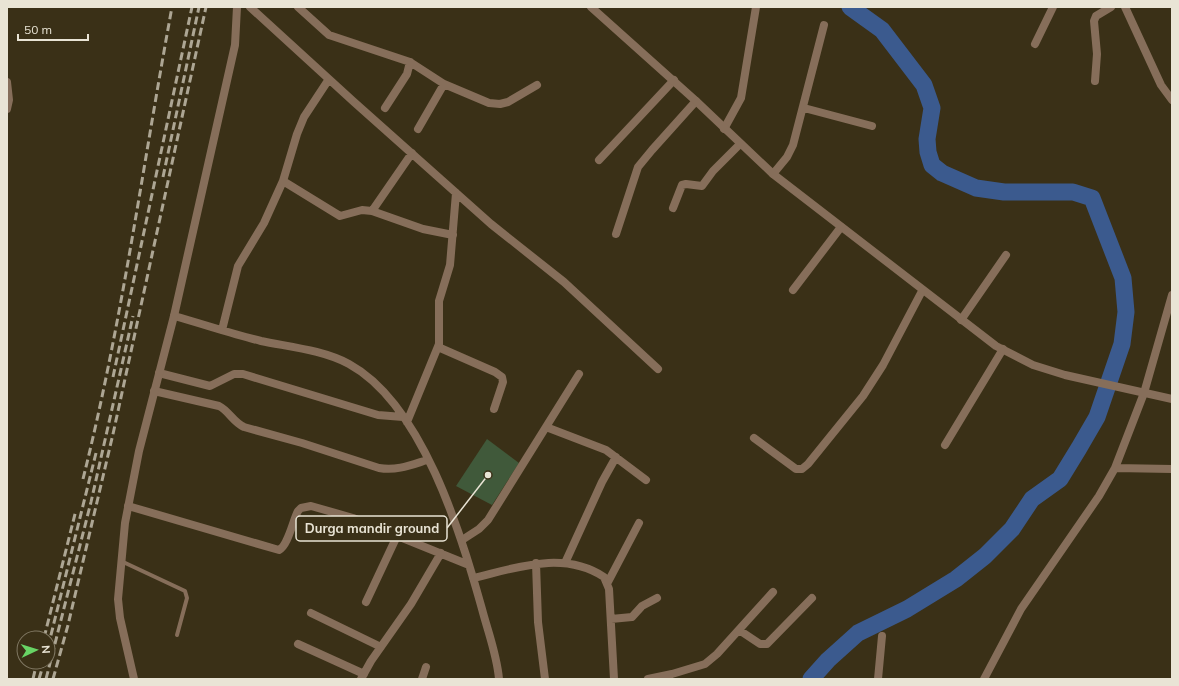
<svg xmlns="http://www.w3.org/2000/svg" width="1179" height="686" viewBox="0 0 1179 686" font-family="Mulish,sans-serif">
<rect width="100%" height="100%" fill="#3a3017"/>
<path fill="#40593a" d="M487 439 519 463 492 505 456 486Z"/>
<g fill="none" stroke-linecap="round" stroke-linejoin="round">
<path stroke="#3b5a8e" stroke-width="17" d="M811 679 828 660 858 633 907 609 956 579 985 556 1012 529 1032 499 1060 479 1079 448 1097 417 1122 344 1126 312 1123 278 1092 198 1073 192H1004L976 188 942 173 932 165 928 152 927 139 932 108 924 85 882 30 850 7"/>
<path stroke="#866e5a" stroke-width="4" d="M121 561 185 591 187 598 177 635"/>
<path stroke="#866e5a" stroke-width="8" d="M250 7 354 102 491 224 564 282 658 369
M298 7 329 35 410 62 444 84 489 103 500 104 508 102 537 85
M1125 7 1161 85 1172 100
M1035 44 1053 7
M1095 81 1097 54 1094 21 1096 16 1111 7
M7 82 9 100 7 109
M385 108 407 74 410 62
M804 108 872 126
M418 129 444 84
M724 129 741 98 756 7
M599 160 674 80
M773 174 787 157 793 145 824 25
M283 181 340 216 362 210 372 211 423 229 453 235
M673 208 682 185 686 184 702 186 713 171 740 144
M372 211 412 153
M616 234 638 167 652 150 696 101
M793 290 841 227
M174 316C203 324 232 334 261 341 290 347 323 350 349 364 422 404 461 533 482 609 488 632 497 655 499 679
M961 320 1006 255
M222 330 238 266 264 223 283 181 297 134 304 117 329 79
M438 347 495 372 502 377 503 382 494 409
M159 373 210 386 234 374H243L378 415 403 417
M154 391 219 406C229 411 233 422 244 427L302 443 379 468C397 471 411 465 427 460
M407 422 439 344V301L450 265 456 193
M546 427 606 450 646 480
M754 438 796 469H802L808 464 863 396 883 365 922 291
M945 445 1003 349
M1115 468 1172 469
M128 506 279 550C288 546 293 520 298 511L301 508 311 506 353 518 469 565
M462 540 479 529 488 520 579 374
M536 563 538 622 545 679
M565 563 602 482 616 457
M473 578C516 568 563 550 604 577L609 589 614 679
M608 582 639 523
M366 602 397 536
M311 613 381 647
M611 619 632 617 642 606 657 598
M739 630 760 644H767L812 598
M298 644 364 674
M361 679 371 661 411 604 441 553
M422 679 426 667
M648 679 672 674 705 664 717 654 773 592
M878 679 882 636
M984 679 1021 609 1099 496 1115 468 1144 393 1172 295"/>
<path stroke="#866e5a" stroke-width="8" d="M591 7 696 101 773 174 996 346 1033 365 1065 375 1172 399
M134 679 120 618 118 599 125 523 139 451 174 316 235 45 237 7"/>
<path stroke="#ada694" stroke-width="3" stroke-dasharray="8 4" stroke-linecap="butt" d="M163 177 199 7
M113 377 192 7
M83 479C122 323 143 164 172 7
M44 638 76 510
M48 647 96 453
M33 679 37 662
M39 679 44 662
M46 679 91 502 133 316
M53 679 68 625 113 434 206 7"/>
</g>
<path fill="none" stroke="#e9e4d5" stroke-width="1.5" d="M488 475L447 528"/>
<circle fill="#e9e4d5" stroke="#3a3017" stroke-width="1.5" cx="488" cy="475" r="4"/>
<rect fill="#3a3017" stroke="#e9e4d5" stroke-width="1.5" x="296" y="516" width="151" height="25" rx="4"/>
<g font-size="13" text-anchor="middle" font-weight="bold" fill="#e9e4d5">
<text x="372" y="533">Durga mandir ground</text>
</g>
<rect width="1179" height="686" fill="none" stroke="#e9e4d5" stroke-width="16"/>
<g transform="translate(36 650) rotate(86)"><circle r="19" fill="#3a3017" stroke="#807863"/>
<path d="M0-3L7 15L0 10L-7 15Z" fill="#68d465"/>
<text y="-6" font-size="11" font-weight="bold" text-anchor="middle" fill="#e9e4d5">N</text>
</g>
<path d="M18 34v6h70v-6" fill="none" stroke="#e9e4d5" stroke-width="2"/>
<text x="24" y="34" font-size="12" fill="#e9e4d5" stroke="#3a3017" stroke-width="3" paint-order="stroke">50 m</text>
</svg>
